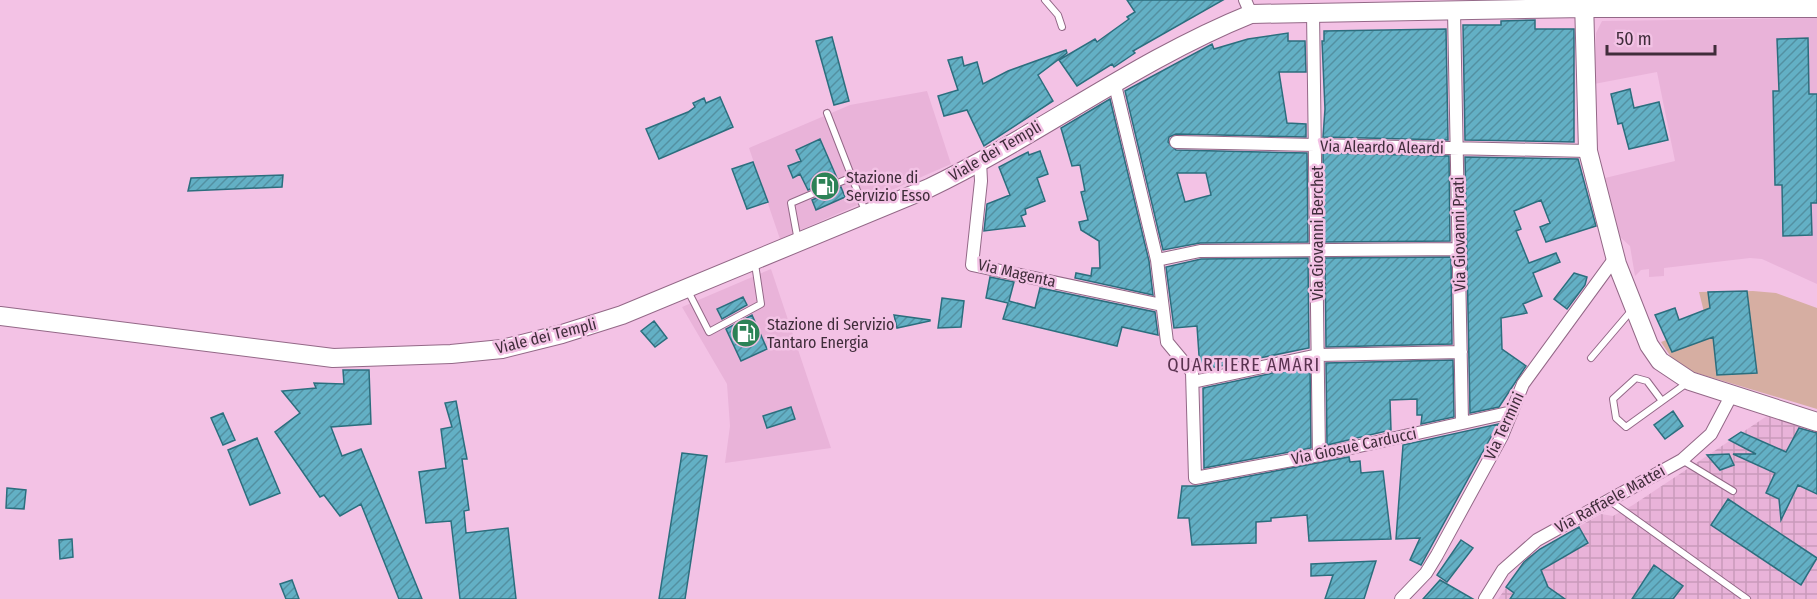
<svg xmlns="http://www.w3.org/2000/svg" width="1817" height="599" viewBox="0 0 1817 599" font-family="'Fira Sans Condensed',sans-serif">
<defs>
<pattern id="industrial-grid" width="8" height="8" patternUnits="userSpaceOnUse" patternTransform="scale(1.5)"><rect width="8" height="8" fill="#e9b3d9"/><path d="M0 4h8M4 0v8" fill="none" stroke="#c99abb"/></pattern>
<pattern id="building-hatch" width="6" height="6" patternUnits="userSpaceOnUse" patternTransform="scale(1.5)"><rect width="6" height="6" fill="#63b0c5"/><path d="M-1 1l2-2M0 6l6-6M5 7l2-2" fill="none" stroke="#5390a1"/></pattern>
</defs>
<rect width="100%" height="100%" fill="#f3c2e5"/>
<path fill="#e9b3d9" d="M1817 18V284L1762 259 1750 258 1664 268V276L1649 277V269L1641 270 1635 276 1630 246 1620 237 1605 178 1675 161 1657 72 1594 84 1596 33 1602 21Z
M927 91 951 164 780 239 749 148 850 105Z
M771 269 831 448 725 463 730 426 727 384 682 307Z"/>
<path fill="url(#industrial-grid)" d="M1767 416 1817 432V599H1498L1530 554 1601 514 1613 516 1633 505Z"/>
<path fill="#d6aea2" d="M1753 291 1776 293 1817 308V409L1690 371 1671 357 1661 342 1707 324 1699 292Z"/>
<path fill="url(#building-hatch)" stroke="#2c6e7e" stroke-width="1.5" fill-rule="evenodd" d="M1127 0H1223L1133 51 1135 53 1114 67 1112 64 1077 86 1059 60 1095 39 1097 42 1129 19 1127 17 1135 12Z
M1535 20V29H1574V142L1465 140 1463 25H1501V21Z
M1446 29 1448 140 1323 137 1325 109 1322 41H1324V31Z
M1288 33V41H1305L1306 72H1279L1287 123 1306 124V137L1176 134 1169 137 1168 142 1176 150 1307 153 1308 242 1200 243 1163 250 1125 91 1212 44 1214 49 1248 39ZM1177 173H1206L1211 195 1185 202Z
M832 37 849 101 834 105 816 41Z
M1808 38 1809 94H1817V203H1811L1812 235 1783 236 1782 185H1775L1773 91H1779L1777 39Z
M1066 50 1067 53 1038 75 1053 101 984 146 967 110 944 116 938 96 958 90 948 60 962 57 964 66 977 62 983 84 1008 71Z
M1630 89 1634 108 1659 102 1668 140 1629 149 1622 123 1618 124 1611 94Z
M720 97 733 127 659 159 646 129 688 112 695 107 693 103 704 98 706 103Z
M1110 99 1149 261 1153 295 1075 278 1076 273 1091 276 1092 268H1100L1099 241 1081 230 1079 222 1088 220 1081 192 1085 191 1080 165 1072 166 1061 128Z
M820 139 837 178 808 190 800 174 793 178 788 166 801 161 796 150Z
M1040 151 1048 174 1037 178 1045 201 1025 209 1026 214 1021 216 1025 226 984 231 987 204 1010 195 999 167 1028 152 1029 155Z
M1323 153 1449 156 1450 241 1324 242Z
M1465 157 1578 159 1596 226 1546 242 1540 227 1550 223 1541 200 1514 211 1521 229 1516 231 1529 263 1556 253 1560 262 1533 273 1542 296 1523 304 1527 313 1501 318 1502 349 1526 366 1499 407 1470 413Z
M753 162 768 202 747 209 732 169Z
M283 175 282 187 188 191 191 178Z
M841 187 845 197 816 210 812 200Z
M1451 257 1452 344 1326 347 1325 258Z
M1308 258 1309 348 1200 370 1197 326 1174 328 1166 267 1201 259Z
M1574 273 1587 277 1585 285 1567 309 1554 299Z
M990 277 1014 282 1009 301 1035 308 1040 288 1155 312 1158 335 1122 327 1117 346 1003 319 1008 303 986 298Z
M1747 291 1757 373 1717 375 1713 337 1672 352 1655 315 1675 308 1679 320 1710 308 1708 292Z
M743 297 747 305 722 319 717 309Z
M942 298 964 301 961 327 938 328Z
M752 315 767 349 741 361 726 329Z
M894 315 930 320V321L897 328Z
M654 321 667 338 655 347 641 331Z
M1453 360 1454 417 1421 424 1422 415H1417V399L1390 400 1391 430 1327 445 1326 363Z
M1310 365 1311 448 1204 468 1203 388Z
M343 370H369L371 424 331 427 342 456 361 449 422 599H399L361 504 340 516 324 495 320 497 275 432 300 413 282 391 316 388 314 383 344 384Z
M456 401 467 459H462L469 510 464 511 466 533 508 528 516 599H460L451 521 426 523 419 472 446 468 441 429 452 427 445 403Z
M791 407 795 419 767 428 763 416Z
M1673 411 1683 426 1665 439 1654 425Z
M223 413 235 440 223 445 211 418Z
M1498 424 1421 565 1410 560 1420 538 1396 539 1403 445Z
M1799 428 1817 433V494L1798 485 1781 520 1779 499 1766 493 1775 473 1733 454H1756L1729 440 1741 432 1786 452Z
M257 438 280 493 250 505 228 450Z
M682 453 707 456 685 599H659Z
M1729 454 1734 465 1720 470 1707 455Z
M1349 457 1350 462 1360 461 1361 473 1383 471 1391 539 1309 541 1307 515 1271 518V521L1256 522V543L1192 545 1189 518H1178L1182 486H1197Z
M7 488 26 490 24 509 6 508Z
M1728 499 1817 558 1801 585 1711 525Z
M1579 527 1588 543 1541 570 1548 587 1565 599H1510L1514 593 1506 587 1524 562 1540 549Z
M72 539 73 557 60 559 59 540Z
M1461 540 1473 548 1447 582 1437 575Z
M1376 561 1364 599H1325L1333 575 1311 576V564Z
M1654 565 1683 586 1673 599H1632Z
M292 580 299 599H286L280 584Z
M1440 580 1473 599H1423Z"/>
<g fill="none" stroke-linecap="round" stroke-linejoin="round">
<g stroke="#936887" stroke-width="8">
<path id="lane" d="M1045 0 1058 15 1062 27
M827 113 865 211
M798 241 791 203 852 177
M687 289 709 332 761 304 755 264
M1591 358 1631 311
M1662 401 1647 381 1636 378 1613 399 1616 418 1626 427 1687 383
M1682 460 1733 491
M1610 501 1747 599"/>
</g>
<g stroke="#936887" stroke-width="14">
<path id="street" d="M1245 0 1251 14
M1454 11 1462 422
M1313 12 1319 455
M1114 81 1157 260 1167 342 1192 372 1195 478 1319 455 1512 412
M1176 142 1588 151
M980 161 981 181 972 265 1162 305
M1157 260 1200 251 1459 249
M1193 382 1318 355 1461 352
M1401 599 1426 573 1437 555 1502 436 1523 384 1615 258
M1485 599 1503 570 1537 540 1682 460 1711 434 1731 396"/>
</g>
<g stroke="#936887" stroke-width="20">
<path id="secondary" d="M1584 0 1588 151 1617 264 1649 345 1660 361 1690 381 1817 422
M0 316 333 358 451 354 502 349 562 334 622 315 929 188C1039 135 1137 60 1251 14L1585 8H1817"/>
</g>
<use href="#lane" stroke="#fff" stroke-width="6"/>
<use href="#street" stroke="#fff" stroke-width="12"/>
<use href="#secondary" stroke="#fff" stroke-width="18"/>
</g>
<defs>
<g id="fuel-disc" transform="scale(1.5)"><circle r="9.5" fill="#2c8256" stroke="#f3c2e5"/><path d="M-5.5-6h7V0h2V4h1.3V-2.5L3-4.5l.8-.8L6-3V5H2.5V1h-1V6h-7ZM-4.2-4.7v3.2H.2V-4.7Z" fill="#fff"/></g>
</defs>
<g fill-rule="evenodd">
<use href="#fuel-disc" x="825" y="186"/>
<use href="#fuel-disc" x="746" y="333"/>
</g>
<g text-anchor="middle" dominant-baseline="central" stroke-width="5" stroke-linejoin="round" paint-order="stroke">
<g font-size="16" fill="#402d3b" stroke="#f3c2e5">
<text transform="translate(1382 147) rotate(1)">Via Aleardo Aleardi</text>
<text transform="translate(995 151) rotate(-30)">Viale dei Templi</text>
<text transform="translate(1317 233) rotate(-90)">Via Giovanni Berchet</text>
<text transform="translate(1459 234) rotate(-91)">Via Giovanni Prati</text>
<text transform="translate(1017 273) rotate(13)">Via Magenta</text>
<text transform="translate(546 336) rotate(-14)">Viale dei Templi</text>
<text transform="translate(1504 426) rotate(-65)">Via Termini</text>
<text transform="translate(1354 446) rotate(-12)">Via Giosuè Carducci</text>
<text transform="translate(1610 499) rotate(-29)">Via Raffaele Mattei</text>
</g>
<g font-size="16" fill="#402d3b" stroke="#f3c2e5" text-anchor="start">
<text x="846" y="177">Stazione di<tspan x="846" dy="18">Servizio Esso</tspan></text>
<text x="767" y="324">Stazione di Servizio<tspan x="767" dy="18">Tantaro Energia</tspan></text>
</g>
<g font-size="18" letter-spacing="1.5" fill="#59324f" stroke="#f3c2e5">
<text x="1244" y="365">QUARTIERE AMARI</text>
</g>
</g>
<path d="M1607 45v9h108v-9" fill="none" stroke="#402d3b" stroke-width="3"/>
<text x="1616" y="45" font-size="18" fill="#402d3b" stroke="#f3c2e5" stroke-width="4.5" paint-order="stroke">50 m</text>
</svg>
